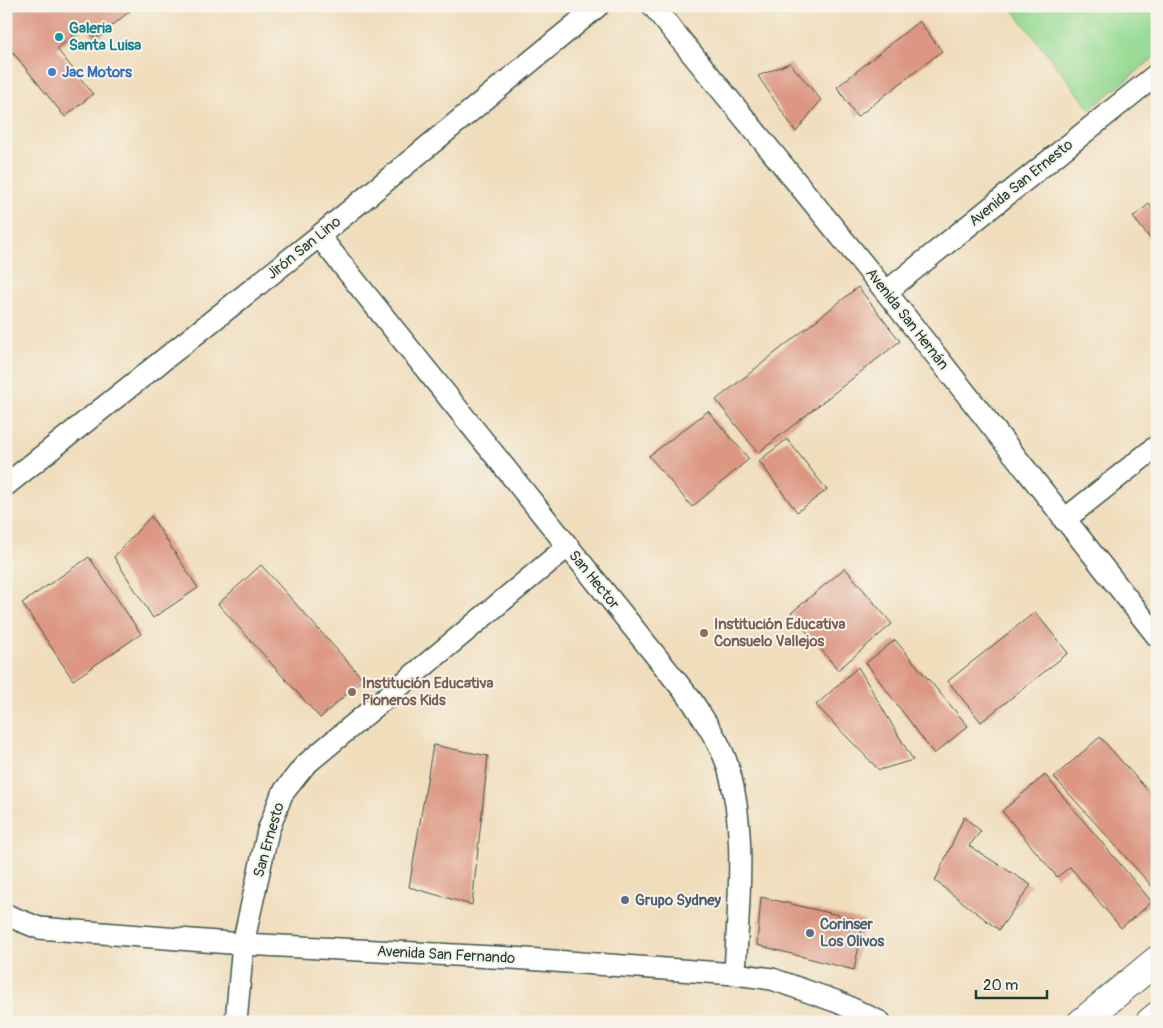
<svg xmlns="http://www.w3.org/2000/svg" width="1163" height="1028" viewBox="0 0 1163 1028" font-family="Pangolin,sans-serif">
<rect width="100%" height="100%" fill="#f7f3e8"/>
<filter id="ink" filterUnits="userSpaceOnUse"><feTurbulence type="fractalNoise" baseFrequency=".02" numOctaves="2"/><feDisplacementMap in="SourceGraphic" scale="10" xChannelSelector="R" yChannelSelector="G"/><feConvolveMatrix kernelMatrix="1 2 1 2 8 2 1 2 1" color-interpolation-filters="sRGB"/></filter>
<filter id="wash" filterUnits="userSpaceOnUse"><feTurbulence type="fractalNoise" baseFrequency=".0096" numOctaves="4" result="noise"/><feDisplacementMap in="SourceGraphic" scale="20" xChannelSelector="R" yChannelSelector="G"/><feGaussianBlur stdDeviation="1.12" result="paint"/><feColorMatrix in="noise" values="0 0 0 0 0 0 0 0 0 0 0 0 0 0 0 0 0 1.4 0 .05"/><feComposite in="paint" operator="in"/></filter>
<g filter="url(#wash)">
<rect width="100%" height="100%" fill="#f0ddbc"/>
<path fill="#97db94" stroke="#5b8c64" d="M1010 6H1157V55L1090 109Z"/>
<g id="blocks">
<path fill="#dc9682" d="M6 6H136L96 39 85 26 57 49 93 94 65 117 6 44Z
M919 21 942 51 857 117 837 87Z
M790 63 821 100 796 132 758 76Z
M1149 204 1157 214V247L1133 217Z
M858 287 900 341 758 453 716 400Z
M708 411 749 459 692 507 649 456Z
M787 439 827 490 797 512 759 461Z
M151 516 198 588 153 618 114 557Z
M89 557 141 634 73 680 22 603Z
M261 565 363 679 320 718 218 604Z
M845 568 892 624 838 670 791 613Z
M1035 612 1068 653 981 722 948 681Z
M895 640 968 726 934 754 866 663Z
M858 667 913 760 879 770 816 705Z
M1100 737 1157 801V892L1054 777Z
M433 745 488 756 472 905 409 887Z
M1045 775 1152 902 1121 928 1070 867 1057 877 1002 811Z
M964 817 981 831 969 846 1031 885 999 930 935 881Z
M761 897 864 921 854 970 757 945Z"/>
</g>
</g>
<g filter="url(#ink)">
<use href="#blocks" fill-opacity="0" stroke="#3e5548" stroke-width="1"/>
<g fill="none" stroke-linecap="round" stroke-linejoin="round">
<g stroke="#3e5548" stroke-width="24">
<path id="minor" d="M653 6 886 292 1157 636
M319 236 692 701C704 720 718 739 726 761 748 827 738 905 735 974
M886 292 1157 74
M6 485 319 236 598 6
M1064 520 1157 446
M6 915 39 928 89 932 243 944 512 958 735 974 772 979 838 1002 880 1022
M236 1022 243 944 268 831 282 794 305 765 567 547"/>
</g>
<g stroke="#3e5548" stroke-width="30">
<path id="tertiary" d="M1082 1022 1157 960
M1150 1022 1157 1016"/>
</g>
<use href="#minor" stroke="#fff" stroke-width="21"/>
<use href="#tertiary" stroke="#fff" stroke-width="28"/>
</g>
</g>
<circle fill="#0f9aa8" stroke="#f7f3e8" stroke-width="2" cx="59" cy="37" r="5"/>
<circle fill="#3f7fe0" stroke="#f7f3e8" stroke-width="2" cx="52" cy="72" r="5"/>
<g fill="#8d6e63" stroke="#f7f3e8" stroke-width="2">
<circle cx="704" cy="633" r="5"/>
<circle cx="352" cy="692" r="5"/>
</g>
<g fill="#5c6f8a" stroke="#f7f3e8" stroke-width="2">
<circle cx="625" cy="900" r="5"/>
<circle cx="810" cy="933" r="5"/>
</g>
<g text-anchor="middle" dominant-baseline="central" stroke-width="4" stroke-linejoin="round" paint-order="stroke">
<g font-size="15" font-weight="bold" fill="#0d838f" stroke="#f7f3e8" text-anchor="start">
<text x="69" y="28">Galeria<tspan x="69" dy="17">Santa Luisa</tspan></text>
</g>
<g font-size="15" font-weight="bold" fill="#366cbe" stroke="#f7f3e8" text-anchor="start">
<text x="62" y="72">Jac Motors</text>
</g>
<g font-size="15" fill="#1f3d34" stroke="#f7f3e8">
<text transform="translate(1021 183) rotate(-39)">Avenida San Ernesto</text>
<text transform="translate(304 248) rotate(-39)">Jirón San Lino</text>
<text transform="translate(907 319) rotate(52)">Avenida San Hernán</text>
<text transform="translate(594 580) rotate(51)">San Hector</text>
<text transform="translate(269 840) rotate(-74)">San Ernesto</text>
<text transform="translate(446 955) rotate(3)">Avenida San Fernando</text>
</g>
<g font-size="15" font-weight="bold" fill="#785e54" stroke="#f7f3e8" text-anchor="start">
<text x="714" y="624">Institución Educativa<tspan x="714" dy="17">Consuelo Vallejos</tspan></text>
<text x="362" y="683">Institución Educativa<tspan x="362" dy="17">Pioneros Kids</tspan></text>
</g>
<g font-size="15" font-weight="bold" fill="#4e5e75" stroke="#f7f3e8" text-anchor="start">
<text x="635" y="900">Grupo Sydney</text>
<text x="820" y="924">Corinser<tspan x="820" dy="17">Los Olivos</tspan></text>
</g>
</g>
<rect width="1163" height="1028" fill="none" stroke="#f7f3e8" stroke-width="25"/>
<path d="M976 990v8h71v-8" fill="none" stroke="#1f3d34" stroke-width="2.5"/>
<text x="983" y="990" font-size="15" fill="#1f3d34" stroke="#f7f3e8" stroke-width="4" paint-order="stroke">20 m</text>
</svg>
